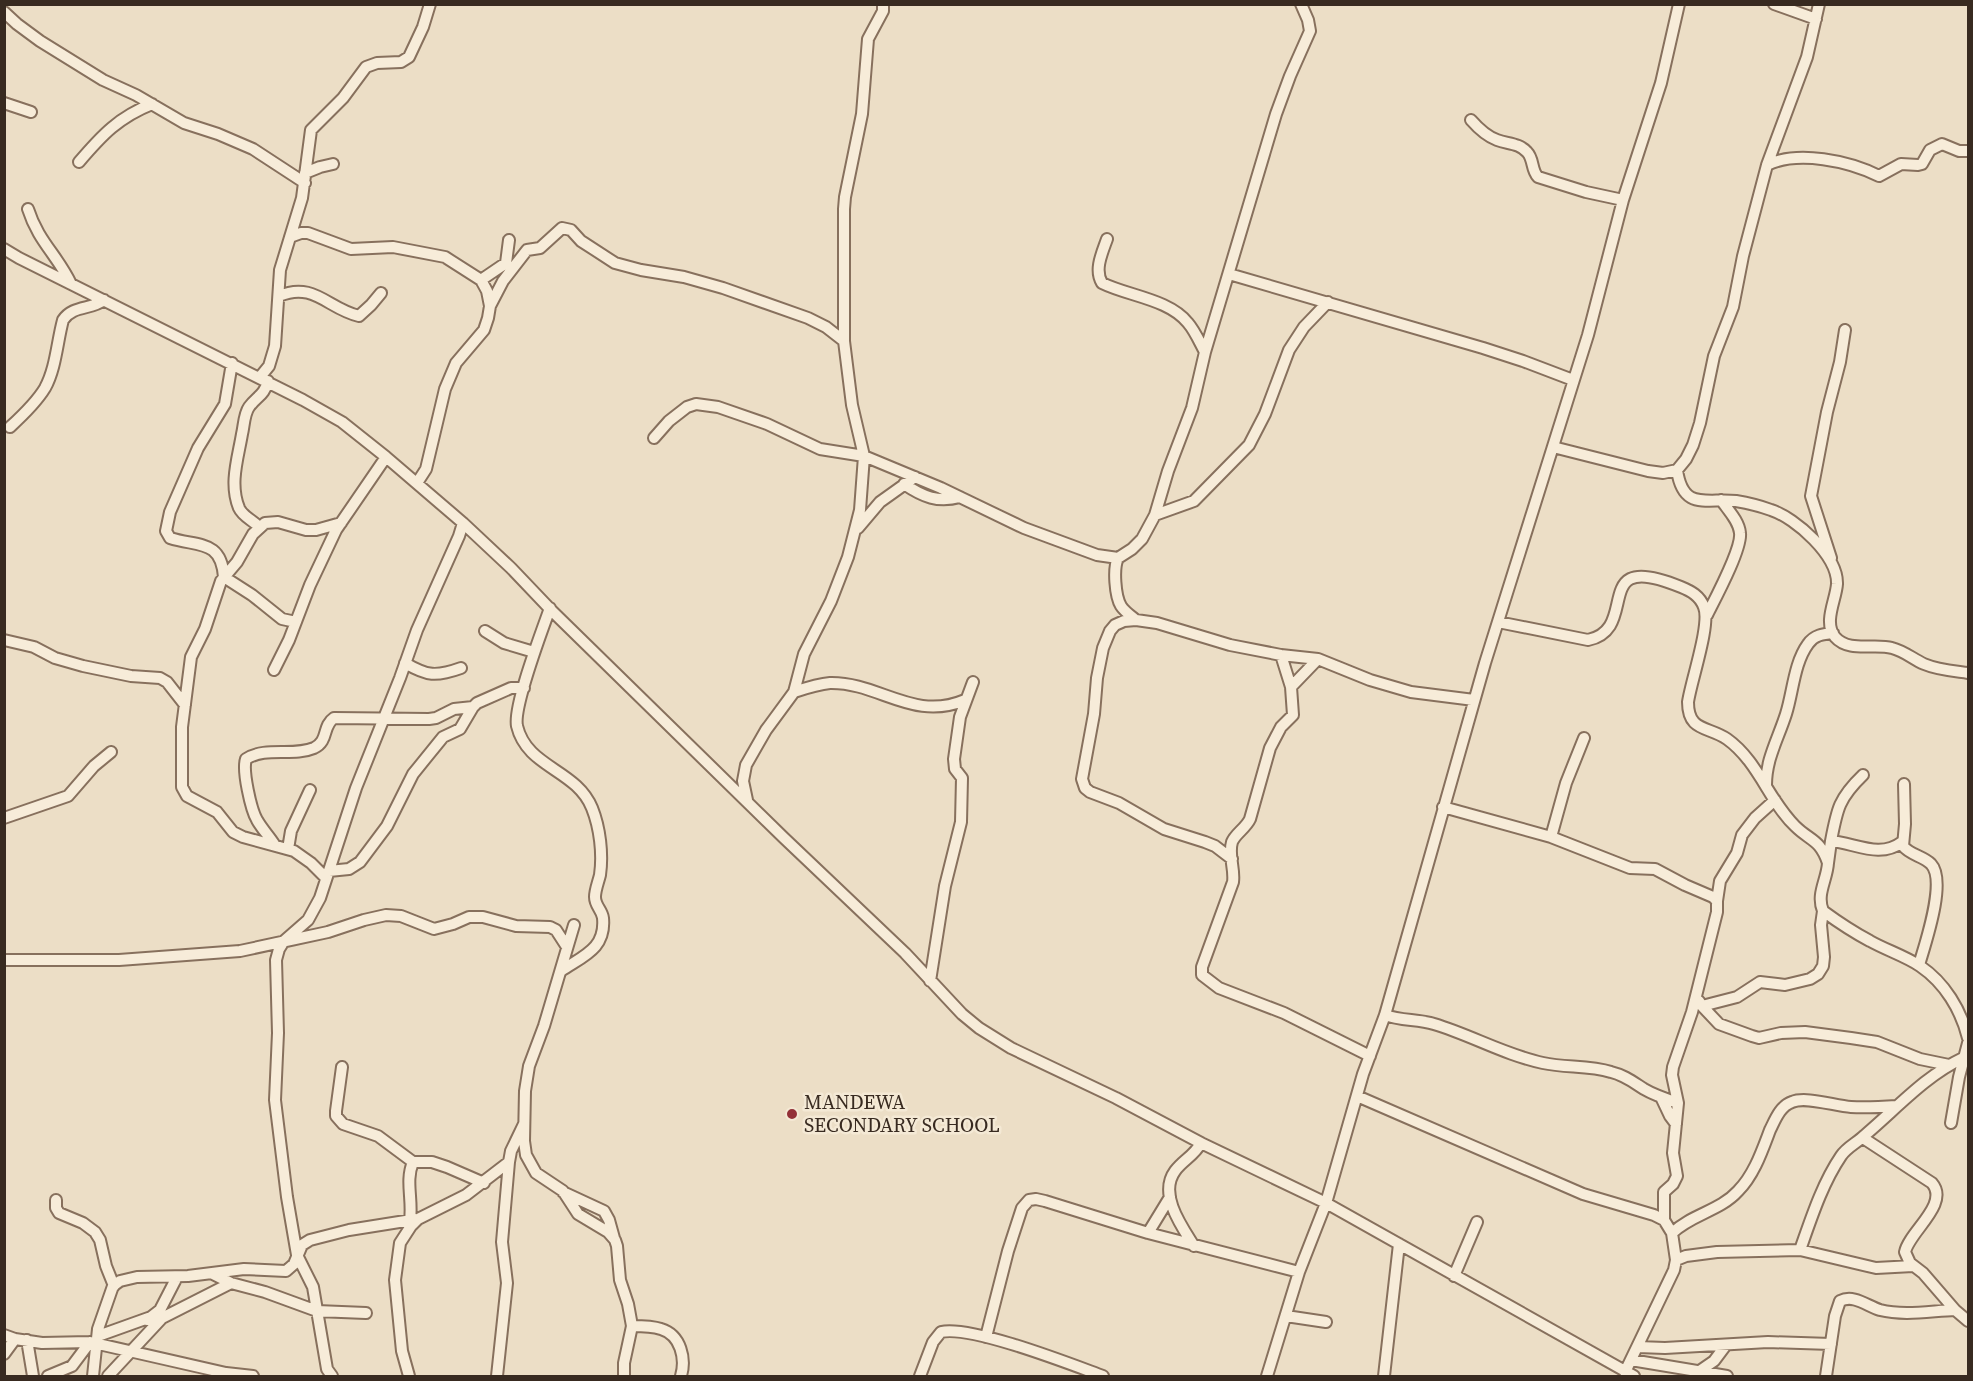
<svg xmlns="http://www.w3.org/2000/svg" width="1973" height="1381" viewBox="0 0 1973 1381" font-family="'Source Serif 4',serif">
<rect width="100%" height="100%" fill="#ecdec6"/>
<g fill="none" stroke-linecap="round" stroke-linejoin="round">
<g stroke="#87705d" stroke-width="14">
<path id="street" d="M1774 4 1816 19
M4 12 17 24 40 41 103 80 136 95 184 123 218 134 253 149 305 183
M4 103 31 112
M1471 120C1478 128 1486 136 1497 140 1508 144 1519 143 1527 152 1534 159 1531 170 1538 177L1586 192 1623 200
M79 162C102 135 119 117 152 104
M1767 165C1798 150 1849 161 1879 176L1901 164 1918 165 1922 164 1930 150 1942 144 1959 151H1968
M305 173 320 167 333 164
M28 209C38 241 58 256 71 284
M290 237 301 233H308L351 249 393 247 445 257 481 280 487 291 490 306
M1107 239C1102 253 1094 270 1102 283 1128 296 1169 299 1188 323 1195 331 1200 343 1205 352
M4 249 19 258 303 400 342 422 386 457 463 523 511 568 552 611 784 838 905 953 962 1014 979 1028 1011 1048 1116 1098 1201 1143 1326 1203 1634 1376
M1229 274 1483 348 1523 361 1573 380
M481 280 506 263 509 240
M279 296C314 281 328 309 359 316L371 305 381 293
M232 363 225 404 198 448 170 512 166 531 170 538C198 547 221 539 224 577L252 595 282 619 296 622
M260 377 269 366 275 346 280 270 302 198 311 130 343 98 366 67 377 63 401 62 409 57 423 27 430 4
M10 427C22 416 36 403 45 388 56 368 57 342 63 320 73 305 91 310 104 300
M654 438 669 421 687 407 696 404 718 407 767 424 820 449 864 456 941 488 1024 528 1097 555 1118 558 1132 549 1142 539 1155 515 1168 471 1192 408 1205 352 1276 114 1290 76 1310 31 1308 20 1301 4
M1553 447 1648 471 1663 473 1677 470 1686 459 1693 445 1700 423 1714 356 1733 307 1743 256 1767 165 1807 57 1819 4
M1677 470C1683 511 1706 498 1736 501 1748 503 1760 506 1771 510 1796 518 1838 556 1837 584 1836 600 1823 622 1835 637 1849 653 1874 643 1892 648 1904 651 1913 659 1924 664 1938 670 1954 671 1968 673
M417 483 426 469 445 389 456 363 484 330 488 318 490 306 503 281 527 250 540 248 562 228 571 230 581 241 615 263 641 270 684 277 723 288 808 318 826 327 844 341
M904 484C923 497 938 503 960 497
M1155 515 1194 501 1249 445 1265 414 1289 350 1304 327 1328 302
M259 527C253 520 243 517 239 508 229 484 238 458 242 434 244 426 244 414 249 407 257 396 264 396 268 381
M858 528 880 502 915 477
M1118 558C1113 568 1115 596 1121 606 1124 611 1131 616 1136 620
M1831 558 1811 496 1827 412 1840 362 1845 330
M550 608C542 631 513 706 517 726 527 768 576 769 592 808 600 828 603 854 600 875 598 883 595 890 595 897 595 906 602 910 603 918 606 949 583 956 561 971
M1707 615C1715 599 1742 549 1740 533 1739 521 1728 510 1721 500
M1498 622 1588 640C1642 629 1587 548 1681 587 1691 591 1700 596 1704 607 1711 624 1691 681 1688 702 1688 732 1708 726 1727 739 1758 761 1769 801 1795 826 1810 841 1820 839 1828 863 1827 880 1816 894 1823 911 1838 922 1853 932 1870 941 1886 950 1905 956 1920 966 1945 983 1961 1010 1968 1038
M485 631 504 643 534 652
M4 640 34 647 55 658 83 666 131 676 160 678 167 682 185 705
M1281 655 1291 687 1293 715 1281 727 1270 748 1250 819C1246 828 1235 834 1232 842 1228 855 1235 869 1233 882L1202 967V975L1219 988 1284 1013 1370 1056
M405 663C427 676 436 677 461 668
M274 670 289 640 310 585 336 530 386 457
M1291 687 1318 659
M794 692C806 688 818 684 830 683 879 682 913 722 965 700
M1904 784 1905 824 1903 846C1910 855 1923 856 1931 864 1947 881 1925 944 1919 965
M1766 785C1766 759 1778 739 1786 714 1793 692 1794 663 1808 644 1814 635 1823 634 1833 633
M747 800 743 781 746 765 766 730 794 692 804 654 831 601 848 557 860 510 864 456 852 405 844 341V209L845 197 862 114 868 39 883 11V4
M1443 807 1551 837 1630 868 1655 869 1685 885 1713 897 1717 901V912L1692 1012 1673 1067 1672 1075 1678 1103 1673 1153 1677 1176 1673 1184 1664 1192V1220
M4 818 68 796 94 766 111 752
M1551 837 1566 783 1584 738
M1831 841C1837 809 1839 798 1863 775
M274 844C269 836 262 829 257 820 251 810 242 770 246 759 266 746 293 757 314 748 329 741 322 726 334 718L429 719 436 718 454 709 473 707 477 703 511 688H524
M288 849 291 831 310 790
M1232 859 1215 846 1205 842 1164 829 1119 803 1090 792 1085 788 1082 779 1094 714 1097 678 1103 648 1110 631 1115 625 1124 621 1136 620 1157 623 1230 645 1281 655 1318 659 1370 680 1411 692 1474 700
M1828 863 1831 841C1855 843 1880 859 1902 842
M329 871 349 869 360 862 387 826 413 774 443 737 460 729 473 707
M326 878 311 863 294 851 243 837 233 832 217 812 187 796 182 787V727L191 657 205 629 221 581 237 562 253 534 265 523 278 522 306 530H316L341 523
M1717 901 1720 881 1737 853 1742 835 1755 818 1775 800
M574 925 544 1026 529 1066 525 1091 524 1141 526 1155 536 1173 563 1191 578 1214 608 1232 615 1240 617 1246 620 1280 628 1304 632 1326 624 1363V1376
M4 960H119L240 951 328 932 364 920 386 915 401 916 434 929 453 924 469 917H483L516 926 550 927 556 930 567 947
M930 981 945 886 961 822 962 778 955 769 954 759 960 717 973 682
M1699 1001 1702 1006 1737 997 1760 982 1785 985 1810 979 1818 974 1823 966 1824 957 1821 925 1823 911
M1702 1006 1719 1024 1752 1036 1759 1038 1781 1033 1805 1032 1851 1038 1877 1042 1920 1059 1949 1065
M1385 1015C1401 1021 1418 1019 1434 1024 1471 1035 1505 1055 1543 1063 1566 1068 1589 1065 1611 1072 1624 1075 1633 1082 1644 1089 1654 1095 1666 1099 1678 1103
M342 1067 336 1111V1116L343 1124 378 1136 413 1162H432L447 1167 484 1183
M1357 1096 1583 1194 1654 1215 1664 1220 1672 1233 1676 1260 1674 1270 1625 1372
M1661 1097 1670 1116 1676 1124
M1951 1123 1959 1077 1968 1043
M1863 1138 1932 1183C1950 1204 1909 1232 1905 1252L1910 1263 1923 1273 1955 1310 1968 1321
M563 1192 604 1211 609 1220 614 1238
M56 1200V1208L59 1213 83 1223 95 1232 100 1240 106 1266 114 1286
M410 1220C413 1200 405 1181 413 1162
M1148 1233 1170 1197
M1672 1233C1692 1214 1720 1211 1738 1191 1754 1175 1762 1151 1770 1130 1775 1120 1780 1106 1792 1102 1806 1096 1835 1106 1851 1107 1866 1108 1882 1107 1897 1106
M1194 1246C1182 1227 1158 1194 1175 1171 1183 1160 1194 1156 1201 1143
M1800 1250C1811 1219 1822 1184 1841 1156 1847 1147 1857 1143 1865 1135 1897 1108 1925 1076 1963 1058
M1676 1260 1686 1256 1717 1252 1800 1250 1876 1268 1913 1266
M213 1274 231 1283 265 1292 317 1311 366 1313
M1454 1276 1477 1222
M1286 1316 1326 1322
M147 1320 162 1318 231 1283
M632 1326C641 1326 652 1326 661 1329 681 1335 686 1359 681 1376
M4 1335 15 1339 42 1343 90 1342 226 1373 253 1376
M98 1336 151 1317 160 1310 177 1277
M986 1337 1008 1251 1022 1208 1029 1200 1036 1199 1045 1201 1148 1233 1299 1272
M27 1340 33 1376
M1638 1347 1665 1348 1768 1342 1831 1344
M4 1354 15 1339
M1631 1360 1727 1376
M1698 1372 1714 1361 1726 1345
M48 1376 72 1366 90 1342
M93 1376 98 1329 113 1286 120 1281 137 1277 188 1276 244 1269 286 1271 294 1264 302 1245 310 1240 349 1230 418 1219 466 1195 509 1162 511 1151 524 1124
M108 1376 162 1318
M332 1376 327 1369 313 1287 297 1255 287 1197 275 1100 278 1033 276 960 279 949 284 941 308 920 320 898 356 788 400 678 417 630 459 536 463 523
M409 1376 402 1351 395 1280 400 1243 411 1226 418 1219
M497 1376 507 1283 502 1242 509 1162
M920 1376 933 1342 941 1332C971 1325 1070 1364 1103 1376
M1267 1376 1299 1272 1326 1203 1363 1074 1385 1015 1485 663 1588 335 1623 200 1661 83 1679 4
M1384 1376 1399 1244
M1826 1376 1835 1316 1840 1301C1854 1294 1867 1306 1880 1310 1904 1316 1930 1311 1955 1310"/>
</g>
<use href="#street" stroke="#f7ecd9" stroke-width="10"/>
</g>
<circle fill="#933037" stroke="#f4e9d5" stroke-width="2" cx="792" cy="1114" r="6"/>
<g text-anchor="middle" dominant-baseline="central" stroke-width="5" stroke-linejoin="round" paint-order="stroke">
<g font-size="20" fill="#382a20" stroke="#f4e9d5" text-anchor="start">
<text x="804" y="1102">MANDEWA<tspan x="804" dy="23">SECONDARY SCHOOL</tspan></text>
</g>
</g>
<rect width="1973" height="1381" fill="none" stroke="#382a20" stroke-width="12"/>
</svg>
